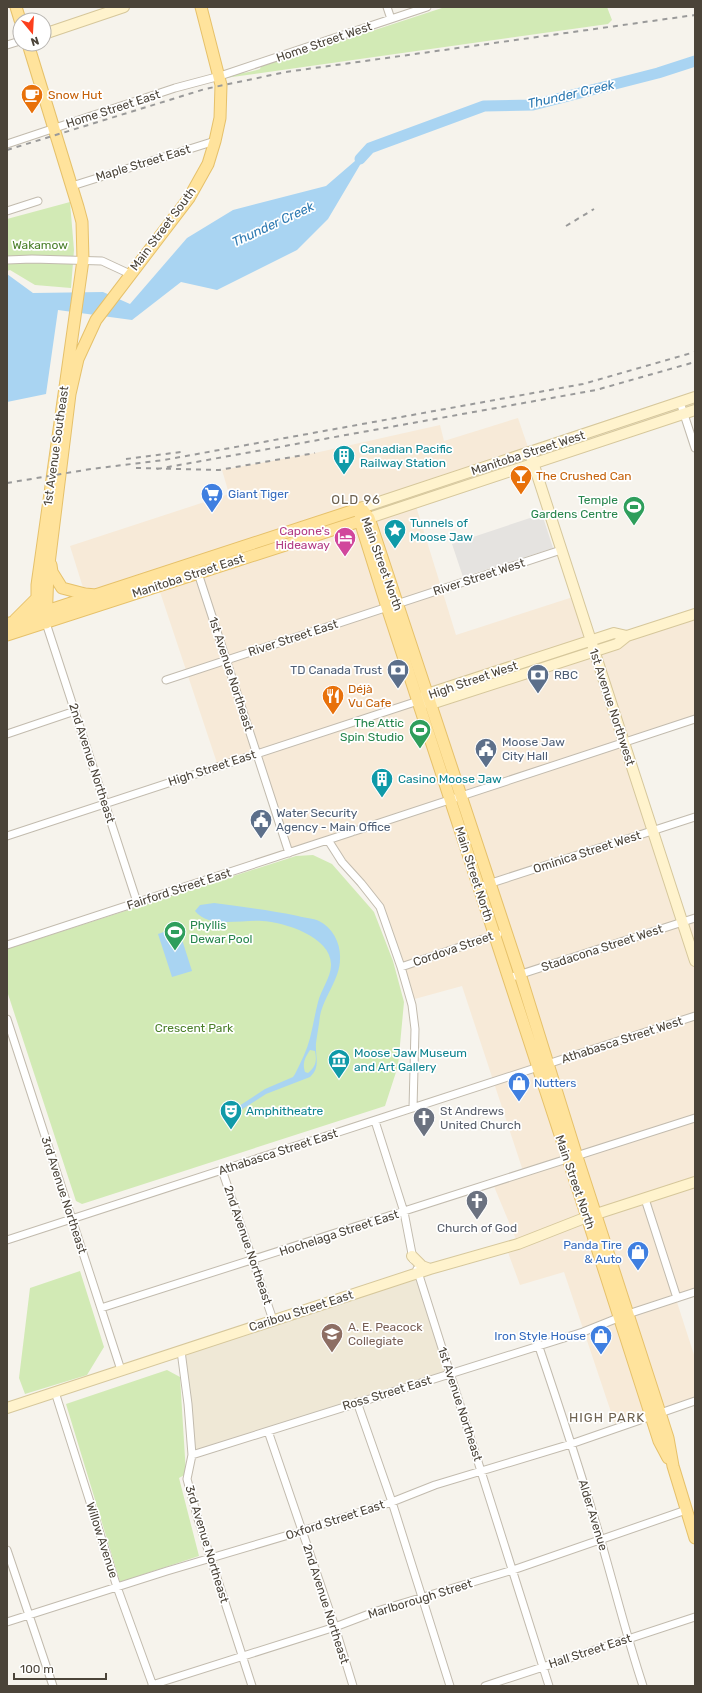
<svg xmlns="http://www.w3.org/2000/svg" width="702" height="1693" viewBox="0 0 702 1693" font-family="Rubik,sans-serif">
<rect width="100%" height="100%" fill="#f6f3ec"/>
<path fill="#f7ead8" d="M518 418 530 453 85 594 70 546 229 494 222 470 315 453 440 425 444 441Z
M415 503 456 635 576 596 594 651 695 614V719L624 742 682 922 695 918V1292L676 1299 695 1358V1401L660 1413 369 518Z
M360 521 651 1416 616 1427 564 1272 520 1285 506 1247 518 1244 493 1184 524 1174 462 986 411 1000 380 907 328 840 289 853 257 754 218 766 158 586Z"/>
<path fill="#efe8d6" d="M419 1273 449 1373 192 1455 181 1351Z"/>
<path fill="#d2eab5" d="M445 7H607L612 20 608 24 225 78 227 76C238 73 249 73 260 69L262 64 304 51 314 50Z
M70 202 74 250 71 288 35 285 10 270 7 271V219Z
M313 855 332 864 374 912 393 961 404 1002 398 1066 385 1106 82 1204 76 1201 7 991V949L296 856Z
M80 1271 104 1347 87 1375 25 1394 19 1378 30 1288Z
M167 1370 180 1377 186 1474 179 1478 199 1556 120 1582 66 1404Z"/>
<path fill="#e5e3e0" d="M542 514 553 548 463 577 452 544Z"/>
<path fill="#a9d4f2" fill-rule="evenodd" d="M370 148 328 219 297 250 217 290 181 282 132 320 58 310 46 394 7 402V274L33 293 103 292 130 304 187 238 233 210 326 186Z
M214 903C242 907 271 910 298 916 305 918 313 918 319 921 333 928 341 944 340 959 340 979 324 996 320 1016 319 1025 317 1035 316 1043 315 1057 321 1067 310 1077L266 1094 241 1110 239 1106 265 1089 293 1077 295 1074C301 1062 307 1050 310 1038 313 1026 315 1014 318 1002 321 990 331 977 331 965 332 937 284 922 262 921 243 919 209 929 195 911L200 905ZM310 1050 315 1051C317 1061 316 1066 308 1073L305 1072C302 1063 305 1058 310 1050Z
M178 927 192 971 172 977 158 934Z"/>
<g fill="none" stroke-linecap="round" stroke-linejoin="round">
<path stroke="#a9d4f2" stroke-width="11" d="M360 159 370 148 484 106 533 105 658 73 695 61"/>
<g stroke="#c2bbae" stroke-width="9">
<path id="street" d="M387 7 391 19
M7 45 20 41
M7 144 175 88 220 76 427 7
M72 186 215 141
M7 211 38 201
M7 260 32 259 102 261 130 274
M680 402 695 448
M197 570 289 853
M46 623 137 902
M166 680 561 550
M7 734 75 711
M355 831 695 719
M7 836 418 701
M328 840 342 862 361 883 380 907 401 967 412 1005 415 1029 413 1108
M479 887 695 817
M7 945 352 832
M401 967 498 934
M509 978 695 918
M7 1019 121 1370
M375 1121 404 1212 413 1259
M222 1170 273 1320
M645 1199 677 1298
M7 1240 695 1016
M417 1269 549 1686
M101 1308 695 1118
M538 1344C560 1409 582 1475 601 1541 615 1589 627 1638 643 1686
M181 1351 188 1404 192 1455 187 1479 198 1519 252 1686
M55 1392 117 1587 153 1686
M357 1402 392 1502 450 1686
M268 1431 335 1627 353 1686
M192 1455 583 1332 628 1314 695 1292
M7 1550 53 1686
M7 1622 167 1571 302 1531 392 1502 435 1485 571 1444 695 1401
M152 1685 335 1627 377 1611 513 1570 686 1510
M485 1686 695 1617"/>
</g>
<g stroke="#d6c79b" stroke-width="12">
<path id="secondary" d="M44 34 124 7
M530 453 695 961
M361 508 695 397
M369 518 695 410
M421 699 427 694 614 633 627 636
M424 702 431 704 617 644 627 636 695 614
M412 1256 422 1266 430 1269
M7 1408 430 1269 518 1244 587 1217 695 1182"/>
</g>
<g stroke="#e6c16a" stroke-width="13">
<path id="primary" d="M16 7 20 20
M28 44 78 207 82 222 83 260 37 585V615L46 623
M361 508 369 518 520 974 577 1157 660 1413 668 1438 673 1466 695 1538
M361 508 360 521 387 607 587 1217 651 1416 659 1441 668 1458
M51 565 52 572 62 588 85 594 96 595
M15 620 37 598
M46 623 48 572 70 394 78 359 96 320 189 198 208 164 215 141 220 118 221 85 201 7
M7 624 361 508
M7 635 366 519"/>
</g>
<use href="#street" stroke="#fff" stroke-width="7"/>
<use href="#secondary" stroke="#fff3cd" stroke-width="10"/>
<use href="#primary" stroke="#ffe39c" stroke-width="11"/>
<path stroke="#9a9a9a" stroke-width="2" stroke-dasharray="5 5" stroke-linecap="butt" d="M7 150 205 89 286 72 695 15
M566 226 594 209
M126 459 181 452
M136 468 219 470 315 453
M157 469 596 390 695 362
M7 483 91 469 164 460 583 384 695 352"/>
</g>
<defs>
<g id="cafe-pin" transform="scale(1.15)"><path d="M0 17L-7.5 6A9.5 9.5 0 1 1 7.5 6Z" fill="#e8710a" stroke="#fff"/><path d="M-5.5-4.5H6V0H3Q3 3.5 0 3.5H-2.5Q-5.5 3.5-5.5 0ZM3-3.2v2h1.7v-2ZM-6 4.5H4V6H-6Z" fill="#fff"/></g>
<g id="building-pin" transform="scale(1.15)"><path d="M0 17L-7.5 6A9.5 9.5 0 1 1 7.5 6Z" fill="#0f9aa8" stroke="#fff"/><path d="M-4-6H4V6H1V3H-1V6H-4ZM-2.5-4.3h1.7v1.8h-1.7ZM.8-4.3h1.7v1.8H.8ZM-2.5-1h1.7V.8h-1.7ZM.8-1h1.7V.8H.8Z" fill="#fff"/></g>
<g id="bar-pin" transform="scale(1.15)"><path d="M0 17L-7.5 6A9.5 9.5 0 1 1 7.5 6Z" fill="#e8710a" stroke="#fff"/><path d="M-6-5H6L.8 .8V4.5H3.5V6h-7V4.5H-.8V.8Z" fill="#fff"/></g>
<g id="supermarket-pin" transform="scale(1.15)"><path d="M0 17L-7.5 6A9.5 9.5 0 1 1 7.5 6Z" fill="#3f7fe0" stroke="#fff"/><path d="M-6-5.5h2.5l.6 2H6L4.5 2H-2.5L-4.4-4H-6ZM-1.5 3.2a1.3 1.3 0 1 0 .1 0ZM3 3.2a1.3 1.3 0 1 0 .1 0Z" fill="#fff"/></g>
<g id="stadium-pin" transform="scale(1.15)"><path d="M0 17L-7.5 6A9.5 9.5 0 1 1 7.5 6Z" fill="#2e9e5b" stroke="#fff"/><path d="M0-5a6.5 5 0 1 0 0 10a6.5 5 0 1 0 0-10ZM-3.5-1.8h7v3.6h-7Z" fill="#fff"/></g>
<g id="sight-pin" transform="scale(1.15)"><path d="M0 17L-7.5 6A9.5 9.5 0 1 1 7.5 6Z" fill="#0f9aa8" stroke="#fff"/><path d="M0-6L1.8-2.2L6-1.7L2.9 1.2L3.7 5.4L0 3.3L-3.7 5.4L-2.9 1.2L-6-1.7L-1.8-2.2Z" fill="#fff"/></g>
<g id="hotel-pin" transform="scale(1.15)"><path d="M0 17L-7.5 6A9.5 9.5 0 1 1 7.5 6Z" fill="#d1479c" stroke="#fff"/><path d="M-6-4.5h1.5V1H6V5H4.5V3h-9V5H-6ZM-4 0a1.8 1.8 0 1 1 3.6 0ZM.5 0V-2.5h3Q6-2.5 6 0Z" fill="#fff"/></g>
<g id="bank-pin" transform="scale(1.15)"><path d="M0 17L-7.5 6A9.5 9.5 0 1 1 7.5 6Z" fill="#5c6f8a" stroke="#fff"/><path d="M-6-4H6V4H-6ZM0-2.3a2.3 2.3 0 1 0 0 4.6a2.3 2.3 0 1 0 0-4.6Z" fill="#fff"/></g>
<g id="restaurant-pin" transform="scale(1.15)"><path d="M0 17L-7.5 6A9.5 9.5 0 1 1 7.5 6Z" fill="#e8710a" stroke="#fff"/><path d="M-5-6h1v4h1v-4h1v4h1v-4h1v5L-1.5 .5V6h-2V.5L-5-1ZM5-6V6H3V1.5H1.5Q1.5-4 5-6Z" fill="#fff"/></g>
<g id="civic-pin" transform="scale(1.15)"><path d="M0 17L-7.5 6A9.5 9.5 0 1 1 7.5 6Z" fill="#5c6f8a" stroke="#fff"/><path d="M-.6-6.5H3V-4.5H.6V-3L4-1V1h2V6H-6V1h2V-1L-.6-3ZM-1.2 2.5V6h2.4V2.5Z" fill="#fff"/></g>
<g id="museum-pin" transform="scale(1.15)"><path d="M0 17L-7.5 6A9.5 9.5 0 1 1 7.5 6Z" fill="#0f9aa8" stroke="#fff"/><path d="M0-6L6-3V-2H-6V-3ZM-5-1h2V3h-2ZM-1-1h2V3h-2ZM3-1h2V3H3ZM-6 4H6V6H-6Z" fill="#fff"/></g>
<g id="shop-pin" transform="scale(1.15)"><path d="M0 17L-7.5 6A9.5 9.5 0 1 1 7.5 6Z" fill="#3f7fe0" stroke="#fff"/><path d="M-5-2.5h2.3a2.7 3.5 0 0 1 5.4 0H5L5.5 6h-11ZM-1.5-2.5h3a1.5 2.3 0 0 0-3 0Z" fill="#fff"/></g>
<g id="theatre-pin" transform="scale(1.15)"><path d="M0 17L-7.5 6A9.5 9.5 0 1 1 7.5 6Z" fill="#0f9aa8" stroke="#fff"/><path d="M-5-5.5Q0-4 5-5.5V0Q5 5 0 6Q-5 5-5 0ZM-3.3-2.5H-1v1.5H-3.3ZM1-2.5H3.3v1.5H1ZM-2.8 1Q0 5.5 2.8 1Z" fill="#fff"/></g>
<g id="church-pin" transform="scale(1.15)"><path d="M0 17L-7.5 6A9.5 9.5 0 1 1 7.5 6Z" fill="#6b7280" stroke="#fff"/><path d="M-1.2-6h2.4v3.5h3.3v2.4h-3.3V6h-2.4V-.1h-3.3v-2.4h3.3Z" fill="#fff"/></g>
<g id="school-pin" transform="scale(1.15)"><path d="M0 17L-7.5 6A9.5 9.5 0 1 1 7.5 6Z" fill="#8d6e63" stroke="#fff"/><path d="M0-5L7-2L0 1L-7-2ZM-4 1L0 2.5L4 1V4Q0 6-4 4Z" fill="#fff"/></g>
</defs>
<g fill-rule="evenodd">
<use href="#cafe-pin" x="32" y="95"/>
<use href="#building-pin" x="344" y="456"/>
<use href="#bar-pin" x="521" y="476"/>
<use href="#supermarket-pin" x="212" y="494"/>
<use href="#stadium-pin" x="634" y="507"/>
<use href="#sight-pin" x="395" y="530"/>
<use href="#hotel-pin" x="345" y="538"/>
<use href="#bank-pin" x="398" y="670"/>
<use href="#bank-pin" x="538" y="675"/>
<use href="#restaurant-pin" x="333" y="696"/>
<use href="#stadium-pin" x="420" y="730"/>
<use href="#civic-pin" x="486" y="749"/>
<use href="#building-pin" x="382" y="779"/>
<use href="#civic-pin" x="261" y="820"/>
<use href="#stadium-pin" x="175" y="932"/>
<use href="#museum-pin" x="339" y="1060"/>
<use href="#shop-pin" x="519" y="1083"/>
<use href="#theatre-pin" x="231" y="1111"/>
<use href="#church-pin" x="424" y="1118"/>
<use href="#church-pin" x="477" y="1201"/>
<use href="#shop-pin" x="638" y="1252"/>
<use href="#school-pin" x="332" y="1334"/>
<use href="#shop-pin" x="601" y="1336"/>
</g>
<g text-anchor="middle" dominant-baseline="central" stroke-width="3.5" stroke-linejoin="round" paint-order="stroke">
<g font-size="12" fill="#4b4439" stroke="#fff">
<text transform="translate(324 42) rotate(-19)">Home Street West</text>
<text transform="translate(113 109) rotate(-18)">Home Street East</text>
<text transform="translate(143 163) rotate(-17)">Maple Street East</text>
<text transform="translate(163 229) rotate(-53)">Main Street South</text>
<text transform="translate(56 446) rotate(-82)">1st Avenue Southeast</text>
<text transform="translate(528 453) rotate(-18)">Manitoba Street West</text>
<text transform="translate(382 564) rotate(70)">Main Street North</text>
<text transform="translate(188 576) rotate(-18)">Manitoba Street East</text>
<text transform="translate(479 577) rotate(-18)">River Street West</text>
<text transform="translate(293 638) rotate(-18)">River Street East</text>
<text transform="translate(231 674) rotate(72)">1st Avenue Northeast</text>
<text transform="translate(473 680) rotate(-19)">High Street West</text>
<text transform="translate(612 707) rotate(72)">1st Avenue Northwest</text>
<text transform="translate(92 763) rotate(72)">2nd Avenue Northeast</text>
<text transform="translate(212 768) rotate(-18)">High Street East</text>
<text transform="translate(587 852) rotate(-18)">Ominica Street West</text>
<text transform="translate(474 874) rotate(72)">Main Street North</text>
<text transform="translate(179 889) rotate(-18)">Fairford Street East</text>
<text transform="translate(602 948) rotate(-18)">Stadacona Street West</text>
<text transform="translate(453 949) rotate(-19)">Cordova Street</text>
<text transform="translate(622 1040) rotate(-18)">Athabasca Street West</text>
<text transform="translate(278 1152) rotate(-18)">Athabasca Street East</text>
<text transform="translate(575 1182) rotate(71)">Main Street North</text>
<text transform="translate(64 1195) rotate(72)">3rd Avenue Northeast</text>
<text transform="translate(339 1233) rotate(-18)">Hochelaga Street East</text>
<text transform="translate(248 1245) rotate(71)">2nd Avenue Northeast</text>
<text transform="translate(301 1311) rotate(-18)">Caribou Street East</text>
<text transform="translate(387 1393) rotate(-17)">Ross Street East</text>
<text transform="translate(460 1404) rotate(72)">1st Avenue Northeast</text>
<text transform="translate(593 1515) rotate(73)">Alder Avenue</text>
<text transform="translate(335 1520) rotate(-18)">Oxford Street East</text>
<text transform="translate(102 1540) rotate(72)">Willow Avenue</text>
<text transform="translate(207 1544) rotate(73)">3rd Avenue Northeast</text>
<text transform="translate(420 1599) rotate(-17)">Marlborough Street</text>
<text transform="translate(326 1604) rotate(72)">2nd Avenue Northeast</text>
<text transform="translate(590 1651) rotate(-18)">Hall Street East</text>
</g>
<g font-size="12" fill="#c56008" stroke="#fff" text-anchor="start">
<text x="48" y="95">Snow Hut</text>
<text x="536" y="476">The Crushed Can</text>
<text x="348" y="689">Déjà<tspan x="348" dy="14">Vu Cafe</tspan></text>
</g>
<g font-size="12" fill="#4a7f2a" stroke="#fff">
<text x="40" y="245">Wakamow</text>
<text x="194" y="1028">Crescent Park</text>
</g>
<g font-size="12" fill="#0d838f" stroke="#fff" text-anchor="start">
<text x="360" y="449">Canadian Pacific<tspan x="360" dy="14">Railway Station</tspan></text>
<text x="410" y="523">Tunnels of<tspan x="410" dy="14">Moose Jaw</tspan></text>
<text x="398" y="779">Casino Moose Jaw</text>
<text x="354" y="1053">Moose Jaw Museum<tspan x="354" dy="14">and Art Gallery</tspan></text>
<text x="246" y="1111">Amphitheatre</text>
</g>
<g font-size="12" fill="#366cbe" stroke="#fff" text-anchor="start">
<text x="228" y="494">Giant Tiger</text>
<text x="534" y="1083">Nutters</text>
<text x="622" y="1245" text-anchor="end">Panda Tire<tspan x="622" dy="14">&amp; Auto</tspan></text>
<text x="586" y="1336" text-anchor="end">Iron Style House</text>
</g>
<g font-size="12" fill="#27864d" stroke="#fff" text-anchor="end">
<text x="618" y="500">Temple<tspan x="618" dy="14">Gardens Centre</tspan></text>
<text x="404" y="723">The Attic<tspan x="404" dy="14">Spin Studio</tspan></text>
<text x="190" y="925" text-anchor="start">Phyllis<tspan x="190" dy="14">Dewar Pool</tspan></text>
</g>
<g font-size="12" fill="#b23c85" stroke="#fff" text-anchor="end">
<text x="330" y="531">Capone's<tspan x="330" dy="14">Hideaway</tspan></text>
</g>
<g font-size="12" fill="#4e5e75" stroke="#fff" text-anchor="start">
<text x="382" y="670" text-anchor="end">TD Canada Trust</text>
<text x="554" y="675">RBC</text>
<text x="502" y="742">Moose Jaw<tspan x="502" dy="14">City Hall</tspan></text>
<text x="276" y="813">Water Security<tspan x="276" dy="14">Agency - Main Office</tspan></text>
</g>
<g font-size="12" fill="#5b616d" stroke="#fff" text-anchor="start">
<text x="440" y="1111">St Andrews<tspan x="440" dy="14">United Church</tspan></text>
<text x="477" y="1228" text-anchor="middle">Church of God</text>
</g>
<g font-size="12" fill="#785e54" stroke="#fff" text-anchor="start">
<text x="348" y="1327">A. E. Peacock<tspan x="348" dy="14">Collegiate</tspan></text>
</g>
<g font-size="13" font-style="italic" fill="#2e7ab2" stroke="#fff">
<text transform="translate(571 94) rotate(-13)">Thunder Creek</text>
<text transform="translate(273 224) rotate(-25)">Thunder Creek</text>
</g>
<g font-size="13" letter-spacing="1" fill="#6e6250" stroke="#fff">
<text x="356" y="499">OLD 96</text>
<text x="607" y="1417">HIGH PARK</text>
</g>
</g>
<rect width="702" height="1693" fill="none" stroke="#4b4439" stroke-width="16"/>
<g transform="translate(32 32) rotate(162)"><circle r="19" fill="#ffffff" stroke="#b7b4b0"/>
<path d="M0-3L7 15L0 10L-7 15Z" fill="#fc3f1d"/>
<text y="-6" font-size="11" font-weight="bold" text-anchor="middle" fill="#4b4439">N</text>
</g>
<path d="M14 1673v6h92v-6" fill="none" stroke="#4b4439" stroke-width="2"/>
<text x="20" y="1673" font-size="12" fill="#4b4439" stroke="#ffffff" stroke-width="3" paint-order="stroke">100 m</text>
</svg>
